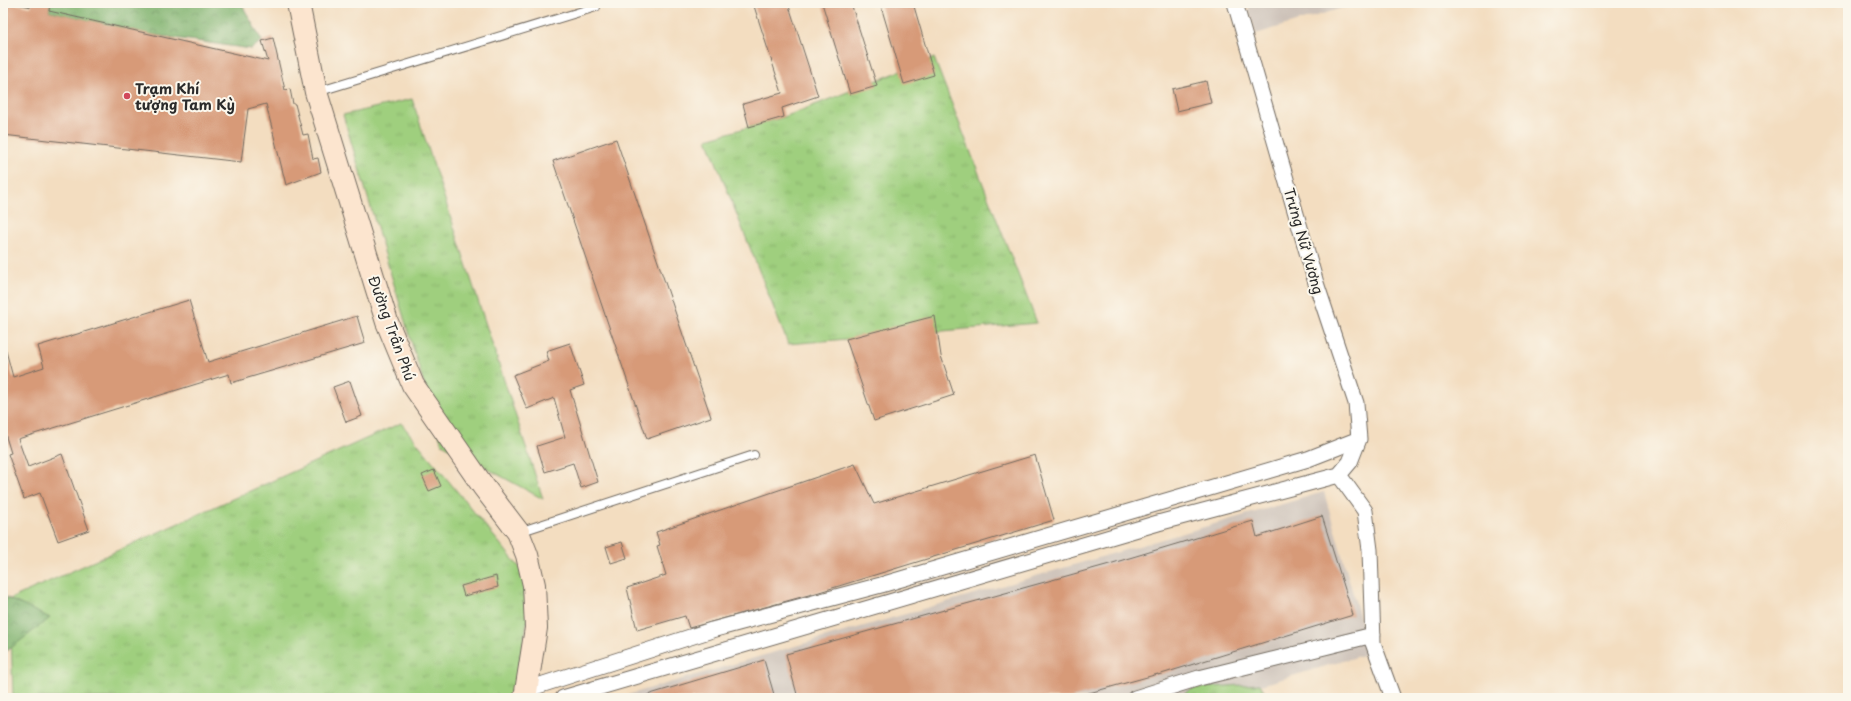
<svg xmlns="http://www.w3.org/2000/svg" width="1851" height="701" viewBox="0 0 1851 701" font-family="'Playpen Sans',sans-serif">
<defs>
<pattern id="grass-tufts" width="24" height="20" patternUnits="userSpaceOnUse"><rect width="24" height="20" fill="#9fcf7e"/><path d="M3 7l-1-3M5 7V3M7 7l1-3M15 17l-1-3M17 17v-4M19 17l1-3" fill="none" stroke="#89b26d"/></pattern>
<pattern id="forest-crowns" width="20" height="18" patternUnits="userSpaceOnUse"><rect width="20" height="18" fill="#7fb26d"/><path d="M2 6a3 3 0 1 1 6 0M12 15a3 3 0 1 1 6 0" fill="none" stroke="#68915a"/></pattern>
</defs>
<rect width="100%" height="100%" fill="#fbf7ec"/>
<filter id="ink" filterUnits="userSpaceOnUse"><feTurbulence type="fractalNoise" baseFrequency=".025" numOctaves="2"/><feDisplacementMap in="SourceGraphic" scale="8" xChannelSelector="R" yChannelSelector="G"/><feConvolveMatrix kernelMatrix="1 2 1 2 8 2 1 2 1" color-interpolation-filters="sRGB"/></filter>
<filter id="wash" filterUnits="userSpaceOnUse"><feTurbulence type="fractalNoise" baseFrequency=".012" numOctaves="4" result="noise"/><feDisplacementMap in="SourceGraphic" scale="16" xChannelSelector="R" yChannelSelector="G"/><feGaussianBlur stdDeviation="0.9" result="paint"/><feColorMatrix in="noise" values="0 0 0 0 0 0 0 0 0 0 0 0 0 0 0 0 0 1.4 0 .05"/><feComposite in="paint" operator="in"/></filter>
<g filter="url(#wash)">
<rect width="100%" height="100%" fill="#f3ddc0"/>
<path fill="#cdc2b9" d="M1247 3H1359L1256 34Z
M1324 492 1370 653 1217 698H617Z"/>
<path fill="url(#grass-tufts)" stroke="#657d54" d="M934 58 1037 323 788 344 707 139 784 117Z
M412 99 543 499 442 444 343 115Z
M401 423 534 585 513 698H13L10 599Z
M1260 684 1269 698H1177L1194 688Z"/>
<path fill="url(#forest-crowns)" stroke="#556e4c" d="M50 3H241L262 41 251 49 147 34 49 11Z
M3 596 50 618 3 654Z"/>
<g id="blocks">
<path fill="#d79a78" d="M3 3H12L31 7V3H50L49 11 268 61 262 41 273 38 285 90 290 89 293 104H295L303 135 308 134 313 159 318 158 321 172 286 185 266 104 248 109 241 162 3 135Z
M753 3H788L818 96 782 108 784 117 749 127 743 104 782 93Z
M822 3H851L877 86 850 94Z
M880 3H913L934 75 904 84Z
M1206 81 1211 103 1177 111 1172 89Z
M616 139 711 417 647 439 553 161Z
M189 300 208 362 357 316 365 343 231 383 229 374 18 439 28 467 62 454 89 530 58 541 40 493 24 499 8 454 11 453 3 427V352L6 351 13 377 44 367 38 346Z
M935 316 941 356 954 395 874 421 846 339Z
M570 343 584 385 570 390 598 482 581 488 573 463 545 472 537 446 565 437 554 398 527 409 513 375 549 361 546 351Z
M350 381 362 416 346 422 333 387Z
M1035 455 1054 520 816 593 689 628 685 616 637 630 627 588 666 575 657 546 660 545 656 532 855 464 874 504Z
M434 470 441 486 429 491 422 475Z
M1322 516 1353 615 1158 675V674L1071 698H798L786 654 1106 565 1253 521 1257 537Z
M622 542 627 558 611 563 606 547Z
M496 576 498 587 464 596 461 586Z
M764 660 775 698H647V695Z"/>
</g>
</g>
<g filter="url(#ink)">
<use href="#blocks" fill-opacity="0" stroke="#71695f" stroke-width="1"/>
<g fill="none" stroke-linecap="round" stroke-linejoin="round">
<g stroke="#71695f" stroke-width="10">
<path id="lane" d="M317 92 596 7
M519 532 754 455"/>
</g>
<g stroke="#71695f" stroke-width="17">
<path id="street" d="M1235 3 1316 283 1356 403 1359 439 1350 462 1339 475
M1339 475 1365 511 1370 550 1373 643 1393 698
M523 697 525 690 712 630 881 585 1308 459 1359 439
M563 698 1158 523 1339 475
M1135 698 1199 678 1373 635"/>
</g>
<g stroke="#71695f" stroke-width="24">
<path id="secondary" d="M298 3 316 92 387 322 413 385 483 486 518 532 527 555 534 585 536 628 525 698"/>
</g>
<use href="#lane" stroke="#fff" stroke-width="8"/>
<use href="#street" stroke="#fff" stroke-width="15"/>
<use href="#secondary" stroke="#fce5cf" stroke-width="22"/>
</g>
</g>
<circle fill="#d1495b" stroke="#fbf7ec" stroke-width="1.5" cx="127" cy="96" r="4"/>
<g text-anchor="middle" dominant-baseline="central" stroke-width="4" stroke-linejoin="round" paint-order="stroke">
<g font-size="14" font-weight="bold" fill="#2b2b2b" stroke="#fbf7ec" text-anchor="start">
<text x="135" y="88">Trạm Khí<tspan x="135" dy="16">tượng Tam Kỳ</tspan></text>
</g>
<g font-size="14" fill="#2b2b2b" stroke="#fbf7ec">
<text transform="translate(1304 241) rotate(74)">Trưng Nữ Vương</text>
<text transform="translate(392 328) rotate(70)">Đường Trần Phú</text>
</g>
</g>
<rect width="1851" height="701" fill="none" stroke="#fbf7ec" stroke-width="16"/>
</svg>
